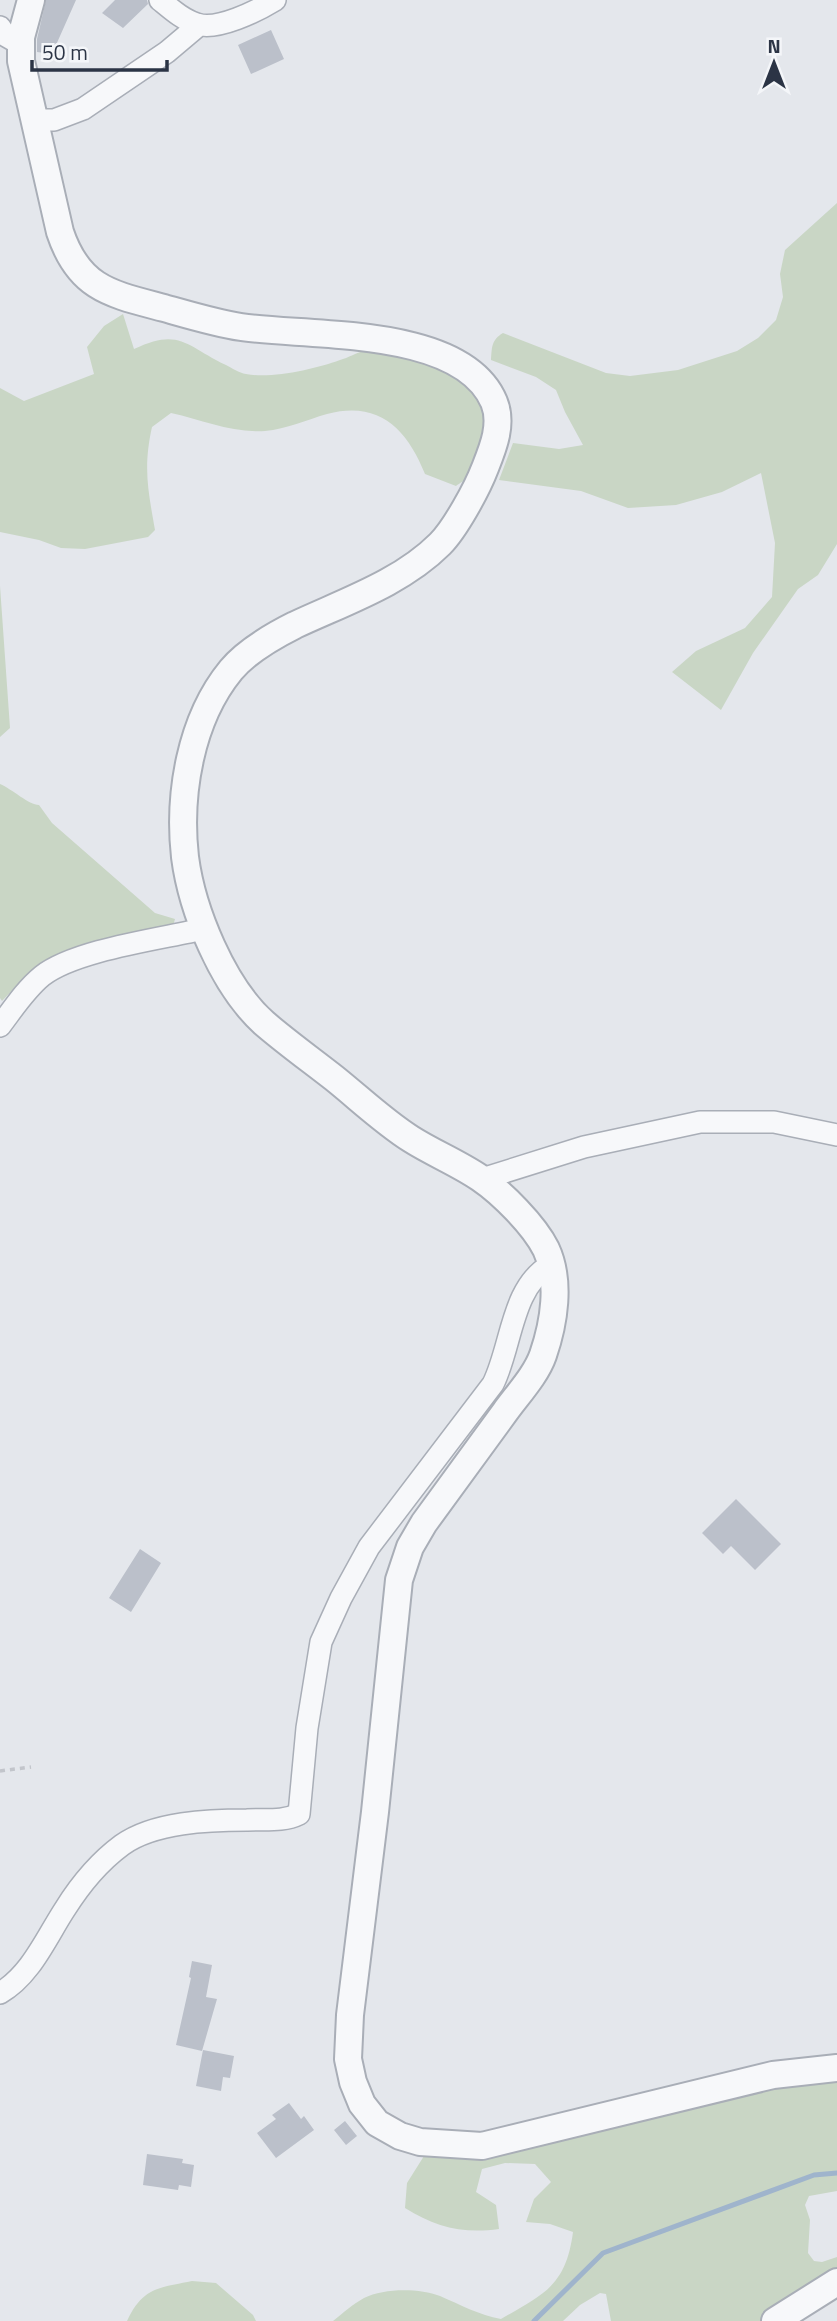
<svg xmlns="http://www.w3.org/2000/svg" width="837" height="2321" viewBox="0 0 837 2321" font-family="'Titillium Web',sans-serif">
<rect width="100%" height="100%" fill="#e4e7ec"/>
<path fill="#c9d6c5" d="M837 203V544L818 575 798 589 753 653 721 710 672 672 696 651 745 628 772 597 775 543 761 473 722 492 676 505 628 508 581 491 499 480 513 443 559 449 583 445 565 412 556 390 536 377 491 360C492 348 491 340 503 333L606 373 630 376 678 370 737 351 758 338 776 320 783 297 780 274 785 250Z
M123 314 134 349C180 327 186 346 226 365 232 368 239 373 246 374 272 379 315 369 340 360 348 358 357 352 365 351 409 346 490 379 485 431 484 441 474 468 468 476 466 480 460 483 456 486L425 474C407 429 379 400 327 414 306 420 287 429 265 431 231 433 203 420 171 413L152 427C143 468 148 490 155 530L148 537 85 549 61 548 39 540 0 532V388L24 401 94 374 87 347 104 326Z
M0 586 10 728 0 737Z
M0 784C12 789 29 805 39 805L52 823 155 913 175 919 173 926 50 959 22 980 2 1001 0 998Z
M837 2074V2191L809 2196 805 2205 810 2220 808 2253 814 2261 822 2262 837 2257V2268L760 2321H611L606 2294 600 2293 580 2305 563 2321H333C343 2313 353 2304 364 2298 384 2288 419 2288 440 2296 461 2305 479 2315 501 2319 544 2294 566 2286 573 2232L550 2224 526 2222 534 2199 551 2182 535 2164 505 2163 482 2169 476 2192 496 2205 499 2229C463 2234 435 2227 405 2208L407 2183 424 2156 483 2154Z
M192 2281 216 2283 253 2315 256 2321H127C143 2287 159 2288 192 2281Z"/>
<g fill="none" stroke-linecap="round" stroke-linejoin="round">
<path stroke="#9fb4cc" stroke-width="5" d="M534 2321 603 2253 814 2175 837 2173"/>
</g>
<path fill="#bbc0ca" d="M46 0H76L52 54 37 52V39Z
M115 0H147L148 4 123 28 102 13Z
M271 30 284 59 251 74 238 45Z
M736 1499 781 1544 755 1570 731 1546 723 1554 702 1533Z
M140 1549 161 1563 131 1612 109 1598Z
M192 1961 212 1965 206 1997 217 1999 202 2051 176 2045 191 1978 189 1977Z
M203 2050 234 2056 230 2078 223 2077 221 2091 196 2086Z
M289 2103 301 2119 304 2116 314 2130 276 2158 257 2133 276 2119 272 2115Z
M345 2121 357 2136 346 2145 334 2130Z
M147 2154 183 2159 182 2163 194 2165 191 2187 179 2185 178 2190 143 2185Z"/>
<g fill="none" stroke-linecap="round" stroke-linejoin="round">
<g stroke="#a9aeb7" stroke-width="24">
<path id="minor" d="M160 0C171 9 183 20 197 24 217 31 257 11 275 0
M0 27 6 36 20 44
M35 120H54L83 109 167 52 199 25
M0 1026C13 1009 25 990 42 976 75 950 160 939 203 929
M482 1179 584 1147 700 1122H774L837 1135
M0 1993C31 1975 46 1938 65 1909 80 1885 99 1862 122 1845 154 1822 209 1820 247 1820 265 1819 283 1822 299 1814L307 1728 321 1642 341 1598 369 1547 493 1384C512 1346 511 1288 550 1265"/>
</g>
<g stroke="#a9aeb7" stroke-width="30">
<path id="tertiary" d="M31 0 21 37V61L60 232C79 289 111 294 164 308 189 315 215 323 241 327 309 337 462 326 494 402 503 424 493 448 485 468 477 489 455 529 440 544 401 583 344 602 295 625 273 636 246 652 231 670 190 720 178 795 185 857 192 911 223 986 264 1023 286 1042 311 1060 334 1078 359 1098 384 1122 411 1139 433 1153 458 1163 480 1178 502 1193 534 1225 546 1249 561 1281 554 1323 543 1355 536 1375 518 1394 505 1412 478 1449 451 1486 424 1523L410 1547 399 1580 375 1812 350 2015 348 2059 353 2082 362 2104 377 2123 400 2136 420 2142 482 2146 773 2075 837 2068
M775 2321 837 2282"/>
</g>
<path stroke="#c2c5cb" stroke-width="3.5" stroke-dasharray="5 5" stroke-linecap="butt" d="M0 1771 31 1767"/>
<use href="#minor" stroke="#f7f8fa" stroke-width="21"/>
<use href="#tertiary" stroke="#f7f8fa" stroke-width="26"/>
</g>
<g transform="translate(774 63)" stroke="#f4f6f9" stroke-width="5" paint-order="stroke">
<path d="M0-5L12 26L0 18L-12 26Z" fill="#2b3445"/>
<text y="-10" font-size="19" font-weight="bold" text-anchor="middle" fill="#2b3445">N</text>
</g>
<path d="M32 60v10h135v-10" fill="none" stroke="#2b3445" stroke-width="3.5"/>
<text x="42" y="60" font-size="21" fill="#2b3445" stroke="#f4f6f9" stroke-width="5" paint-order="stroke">50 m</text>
</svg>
